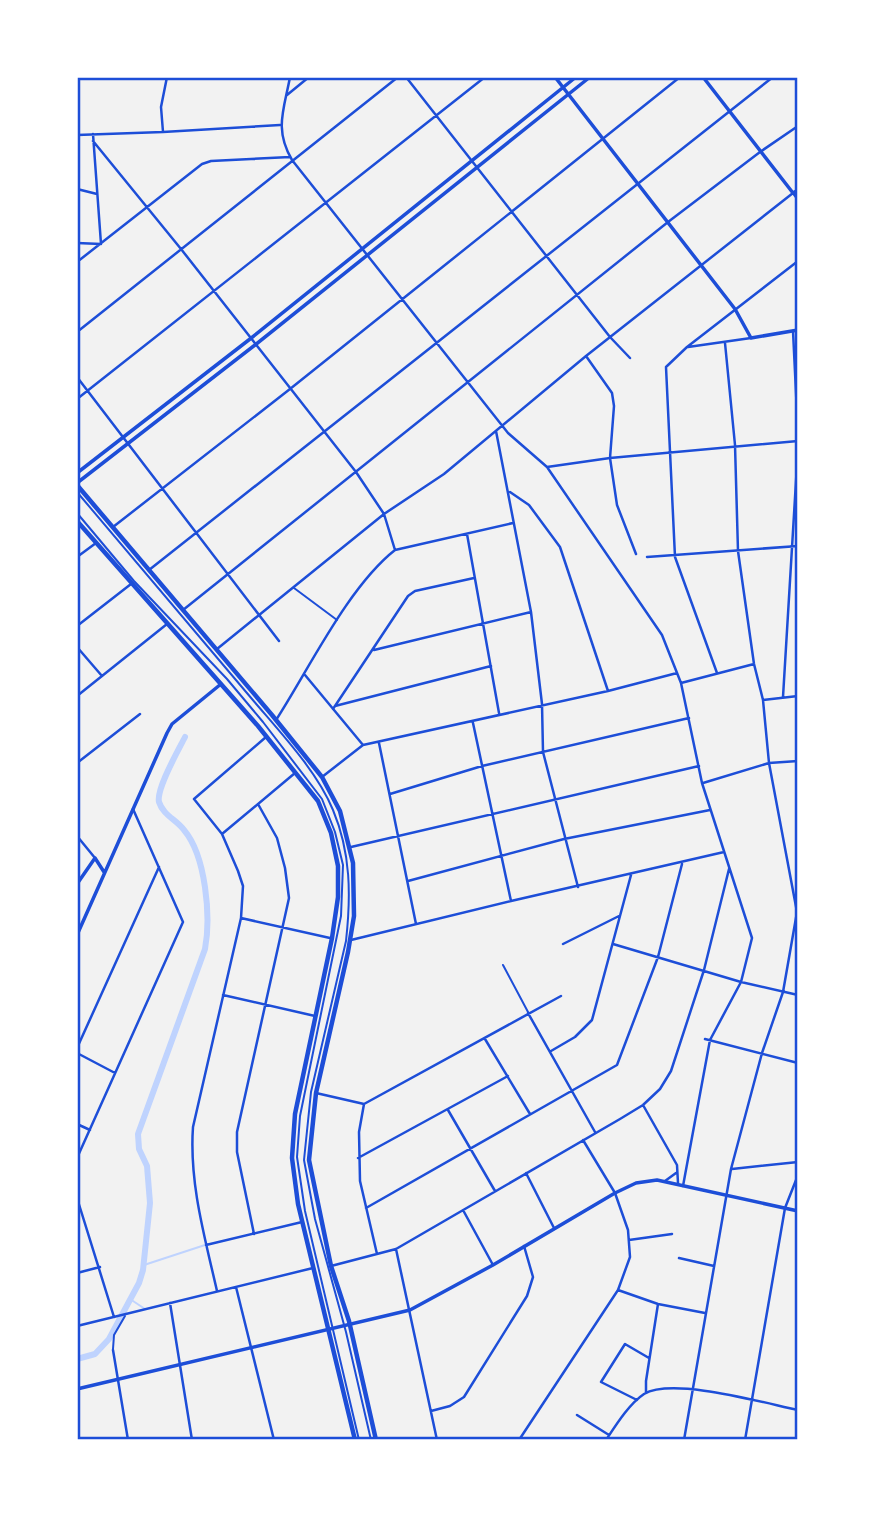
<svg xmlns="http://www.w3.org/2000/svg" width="875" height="1517" viewBox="0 0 875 1517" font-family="Karla,sans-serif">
<rect width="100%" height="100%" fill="#f2f2f2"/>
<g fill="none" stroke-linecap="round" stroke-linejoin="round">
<path stroke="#bfd3fe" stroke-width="2" d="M144 1265 205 1245
M130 1299 145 1309"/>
<path stroke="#bfd3fe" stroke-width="6" d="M77 1359 95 1354 109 1339 139 1283 143 1270 150 1203 147 1166 139 1149 138 1134 205 949C211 917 206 856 184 830 177 820 163 815 159 802 156 789 178 751 185 737"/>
<path stroke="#1d4ed8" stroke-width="2" d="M77 492C136 561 194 630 252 699 280 732 317 771 333 810 351 853 351 896 346 941L311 1092 304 1160 315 1219 346 1332 371 1440
M77 513 134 581 227 679 263 722 322 799 335 832 343 865 341 916 300 1116 297 1157 305 1211 359 1440
M294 588 337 620
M503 965 528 1012"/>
<path stroke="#1d4ed8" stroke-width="2" d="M113 1349 114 1335 125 1316"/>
<path stroke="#1d4ed8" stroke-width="2.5" d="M290 77C284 110 274 129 292 160L508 433 547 467 662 635 681 683 702 783 752 938 741 982 710 1040 683 1186
M406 77 610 337 630 358
M77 78 90 77
M287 95 309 77
M163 132 161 107 167 77
M77 135 163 132 280 125
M93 141 181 249 356 472 384 514 395 550
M77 189 97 194
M77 243 101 244 93 134
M77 262 202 164 211 161 290 157
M793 331 798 434
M77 332 398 77
M688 347 751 338
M586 356 612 393 614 406 610 458 617 505 636 554
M77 377 279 641
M77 399 485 77
M496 431 531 612 542 704 543 752 578 887
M547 467 610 458 798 441
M510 492 529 505 560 547 608 691
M113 527 290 389 680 77
M467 534 499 713
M77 557 96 543
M647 557 798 546
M149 570 773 77
M183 610 668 222 760 152 798 126
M77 626 131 584
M77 647 102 676
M217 649 384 514 444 474 586 356 793 193 798 200
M374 650 531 612
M717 673 675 557 666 367 687 347 798 261
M305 675 363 745
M681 683 754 664
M77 696 167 624
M783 697 798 448
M763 700 798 696
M335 706 491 666
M333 709 408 596 415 591 474 578
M276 720C309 669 348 587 395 550L513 523
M473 723 511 901
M379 743 416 924
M77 763 140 714
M322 777 363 745 608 691 677 673
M703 783 769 763 798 761
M390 794 482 766 689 718
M222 834 295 773
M77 836 95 858
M351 847 699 766
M408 881 564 839 710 810
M241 918 330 938
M351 940 511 901 724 852
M563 944 619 916
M613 944 741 982 798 995
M223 995 315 1016
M528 1013 595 1132
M485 1039 530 1114
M705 1039 798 1063
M77 1048 159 867
M551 1051 575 1037 592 1020 631 875
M77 1053 115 1073
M316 1093 364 1104 561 996
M364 1104 359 1132 360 1181 377 1254
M643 1105 677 1165 678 1183
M448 1110 495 1191
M77 1124 90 1130
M77 1158 183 922 133 809
M358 1158 508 1076
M732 1169 798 1162
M526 1173 554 1228
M665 1181 676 1173
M77 1198 114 1317
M366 1208 617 1065 658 957 682 864
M463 1210 493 1265
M254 1234 237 1152V1132L289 898 285 868 277 838 258 804
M629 1240 672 1234
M206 1245 302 1222
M396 1249 437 1440
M679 1258 714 1266
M331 1266 396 1249 620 1119 643 1105 660 1089 671 1071 704 970 729 869
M77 1273 100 1267
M236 1287 274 1440
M618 1290 658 1304 705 1313
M217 1291C205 1238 189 1183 193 1127L241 918 243 886 238 871 222 834 194 799 266 737
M170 1303 192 1440
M77 1326 313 1268
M113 1350 128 1440
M646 1393V1381L658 1304
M637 1400 601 1382 625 1344 649 1358
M431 1411 450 1406 464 1397 527 1296 533 1277 524 1246
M577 1415 609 1435
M519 1440 618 1290 630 1257 628 1230 615 1193 583 1140
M606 1440C616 1425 629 1404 644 1394 673 1377 764 1403 798 1410
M684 1440 731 1169 762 1053 783 992 797 912 769 763 763 700 754 664 738 551 735 445 725 343
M745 1440 785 1208 798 1175"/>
<path stroke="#1d4ed8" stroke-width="3.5" d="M555 77 735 309 751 338 798 330
M703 77 793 193 798 190
M77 473 250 339 576 77
M77 483 255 345 590 77
M77 884 95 858 104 872
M77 935 167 733 172 724 221 684
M77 1389 410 1310 493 1265 615 1193 636 1183 657 1180 798 1211"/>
<path stroke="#1d4ed8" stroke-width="4.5" d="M77 485 272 715 322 777 340 811 353 863 354 916 348 952 316 1093 309 1160 331 1266 349 1321 376 1440
M77 521 258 726 318 801 331 833 338 866V897L332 938 295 1114 292 1158 298 1204 355 1440"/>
</g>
<rect width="875" height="1517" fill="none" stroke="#ffffff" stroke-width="158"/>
<rect x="79" y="79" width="717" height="1359" fill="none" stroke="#1d4ed8" stroke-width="2.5"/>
</svg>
